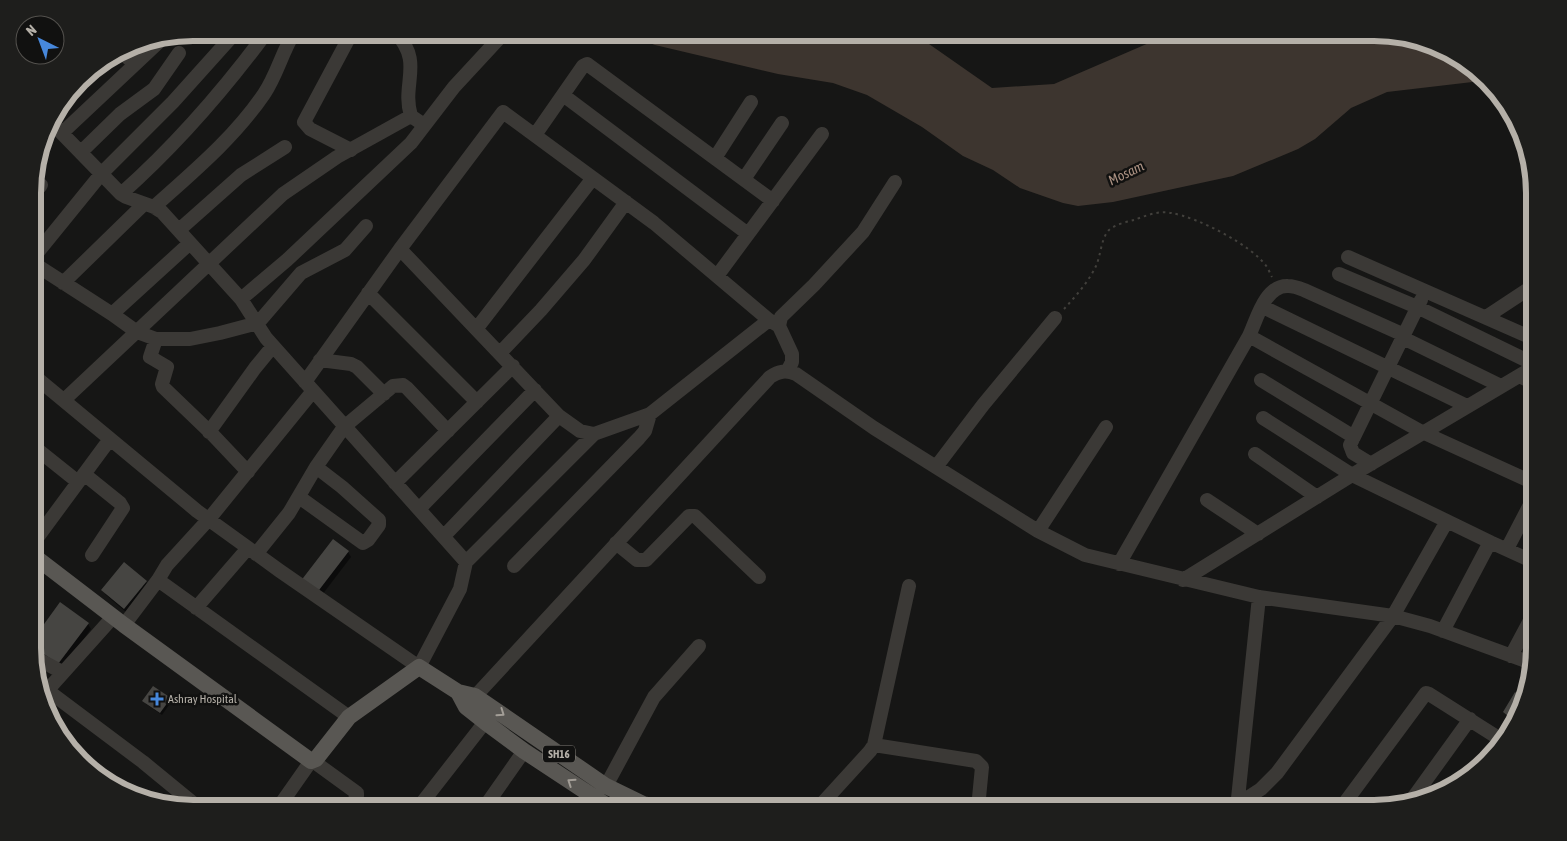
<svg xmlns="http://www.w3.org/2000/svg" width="1567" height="841" viewBox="0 0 1567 841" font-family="'Asap Condensed',sans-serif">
<rect width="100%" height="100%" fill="#161615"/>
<path fill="#3d352f" d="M622 33H906L929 44 992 88 1054 84 1172 33H1374L1445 49 1481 81 1387 92 1351 108 1315 139 1298 149 1233 176 1113 202 1078 206 1063 203 1020 188 993 170 963 156 922 127 867 95 833 83 778 74 655 45Z"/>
<path fill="#0007" d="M348 552 351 557 319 599 305 587Z
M146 582 149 587 127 613 106 595 103 590Z
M61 604 88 624 91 629 62 669 34 648V640Z
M1526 686 1518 719 1515 723 1508 717 1505 712 1519 697Z
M170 699 171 702 162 715 146 704 144 701Z"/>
<path fill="#464542" d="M333 539 349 551 316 594 300 582Z
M124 562 147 581 124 609 101 590Z
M60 602 89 623 58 664 34 647V638Z
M1526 683 1519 715 1518 714 1513 720 1503 712 1515 692 1519 695Z
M153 686 171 698 160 713 142 701Z"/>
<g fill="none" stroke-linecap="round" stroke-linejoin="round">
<path stroke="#42403c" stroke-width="2" stroke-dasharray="2.5 4" stroke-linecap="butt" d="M1064 309C1076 296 1089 281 1096 266 1101 255 1101 238 1109 230 1116 224 1126 222 1134 220 1145 216 1159 210 1171 213 1197 217 1252 245 1267 267 1269 270 1270 274 1272 277"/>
<path stroke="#3b3936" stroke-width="14" d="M396 33C424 63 401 84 411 116
M350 36 304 122 310 129 351 150
M121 51 134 64
M563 95 748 234
M50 121 121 194 126 197 154 207 162 212 241 299 266 338 466 562
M62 133 162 39
M535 135 583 66 587 64 773 201
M81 152 120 114 154 89 179 53
M715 158 751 102
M744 179 782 123
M33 194 41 185
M121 194C175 146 223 91 266 33
M154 207C193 172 234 138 264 94 277 75 282 52 294 33
M179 230 241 175 285 147
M400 249 559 416 580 431 594 434 650 414 769 320
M1348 257 1534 339
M33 258 102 173 173 102 235 33
M33 263 112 314 137 332 156 339H190L220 333 258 323 301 273 345 250 366 226
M1339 274 1417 307 1534 364
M717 276 822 134
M63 283 144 204
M368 293 477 402
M241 299 287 260 411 143 454 87 504 33
M1263 307 1467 406
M112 314 190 243
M1486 317 1533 286
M477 328 593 178
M1249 336 1422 432 1534 483
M1403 338 1501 386
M156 339 150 357 167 367 162 384 163 387 213 435 248 472
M500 353 541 310 584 260 626 202
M320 360 351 364 357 367 384 394
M788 370 792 362V354L779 326 781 317 814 285 863 232 895 182
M33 375 197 511 280 571 419 667 460 589 466 562 594 434
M1519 376 1534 383
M1261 380 1354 437
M305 382 400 249 503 112 654 223 769 320 779 326
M64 400 283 194 337 157 411 116 424 125
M1263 418 1352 475 1490 542 1534 562
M209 432 255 368 273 346
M33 446 78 482
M1255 454 1317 497
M1371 464 1353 453 1350 445 1421 300
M936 467 983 405 1055 318
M84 474 120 503 123 508 92 555
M395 483 513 366
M299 497 363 543 368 540 379 525V520L342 487 316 467
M1207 500 1258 534
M419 509 535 390
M1038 531 1106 427
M444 536 559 416
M34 542 110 439
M616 543 637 560H646L689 516H695L759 577
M1507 549 1534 497
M256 554 289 513 316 467 344 427 393 386 403 385 407 388 448 431
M1119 564 1249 336C1257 319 1265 285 1288 286 1293 286 1299 288 1304 290L1404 335
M514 566 639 438 645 431 650 414
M158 580 167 565 209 519 313 391
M1183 580 1352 475 1534 367
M196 608 248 548
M124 625 158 580 349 717
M1443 631 1490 542
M1511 656 1534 613
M34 657 62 672
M47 690 143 762 199 808
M44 694 113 617
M469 703 770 377C779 371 786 370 796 374L874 428 936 467 1038 531 1085 555 1259 597 1393 616 1430 626 1531 663
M874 745 976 761 982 767 978 808
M313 761 357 793V796L350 808
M606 786 654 697 699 646
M1413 798 1470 719
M1238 804 1261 789 1277 773 1393 616 1447 521
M278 808 311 761
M418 808 485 722
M484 808 524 751
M818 808 870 751 874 745 909 586
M1237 808 1259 597
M1341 808 1426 693 1429 694 1500 739"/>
<path stroke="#595753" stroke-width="16" d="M34 556 124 625 311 761 316 759 349 717 419 667 458 692 475 696 606 786 643 804 664 808
M458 692 466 707 485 722 524 751 606 805 612 808"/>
</g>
<defs><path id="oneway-chevron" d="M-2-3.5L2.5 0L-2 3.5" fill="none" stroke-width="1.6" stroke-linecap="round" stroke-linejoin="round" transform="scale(1.25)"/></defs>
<g stroke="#a39e97">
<use href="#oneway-chevron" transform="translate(501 713) rotate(35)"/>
<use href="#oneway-chevron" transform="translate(571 782) rotate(-146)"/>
</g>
<path fill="#4788dc" stroke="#111110" stroke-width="2" d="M154.5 691.5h5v5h5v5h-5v5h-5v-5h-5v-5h5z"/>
<g text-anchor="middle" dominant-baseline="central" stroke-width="5" stroke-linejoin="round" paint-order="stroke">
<rect fill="#111110" stroke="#84807a" stroke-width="1" x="543" y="745.5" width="32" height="17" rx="4"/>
<g font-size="11" font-weight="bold" fill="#b5b0a8">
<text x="559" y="754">SH16</text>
</g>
<g font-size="12" fill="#b5b0a8" stroke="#111110" text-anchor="start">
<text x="168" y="699">Ashray Hospital</text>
</g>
<g font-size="14" font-style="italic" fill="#ac9283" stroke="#111110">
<text transform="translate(1126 173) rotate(-26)">Mosam</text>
</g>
</g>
<path d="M0 0H1567V841H0ZM193 41H1374A152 152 0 0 1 1526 193V648A152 152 0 0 1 1374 800H193A152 152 0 0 1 41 648V193A152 152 0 0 1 193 41Z" fill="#1e1e1c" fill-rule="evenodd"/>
<path fill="none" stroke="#b5b0a8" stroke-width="6" d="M193 41H1374A152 152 0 0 1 1526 193V648A152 152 0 0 1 1374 800H193A152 152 0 0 1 41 648V193A152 152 0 0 1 193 41Z"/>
<g transform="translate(40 40) rotate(318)"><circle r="24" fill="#111110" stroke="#53514d"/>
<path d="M0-4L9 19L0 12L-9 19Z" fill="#4788dc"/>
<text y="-8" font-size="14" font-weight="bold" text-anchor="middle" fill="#b5b0a8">N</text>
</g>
</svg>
